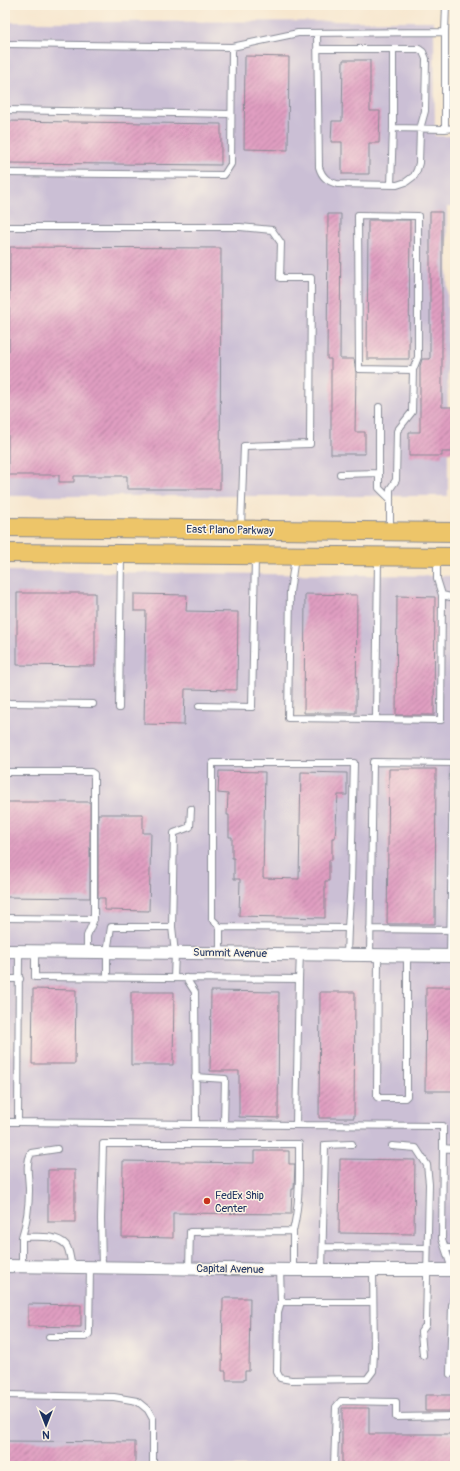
<svg xmlns="http://www.w3.org/2000/svg" width="460" height="1471" viewBox="0 0 460 1471" font-family="Pangolin,sans-serif">
<defs>
<pattern id="building-hatch" width="6" height="6" patternUnits="userSpaceOnUse"><rect width="6" height="6" fill="#e09ec1"/><path d="M-1 1l2-2M0 6l6-6M5 7l2-2" fill="none" stroke="#b581a0"/></pattern>
</defs>
<rect width="100%" height="100%" fill="#fcf5e5"/>
<filter id="ink" filterUnits="userSpaceOnUse"><feTurbulence type="fractalNoise" baseFrequency=".025" numOctaves="2"/><feDisplacementMap in="SourceGraphic" scale="8" xChannelSelector="R" yChannelSelector="G"/><feConvolveMatrix kernelMatrix="1 2 1 2 8 2 1 2 1" color-interpolation-filters="sRGB"/></filter>
<filter id="wash" filterUnits="userSpaceOnUse"><feTurbulence type="fractalNoise" baseFrequency=".012" numOctaves="4" result="noise"/><feDisplacementMap in="SourceGraphic" scale="16" xChannelSelector="R" yChannelSelector="G"/><feGaussianBlur stdDeviation="0.9" result="paint"/><feColorMatrix in="noise" values="0 0 0 0 0 0 0 0 0 0 0 0 0 0 0 0 0 1.4 0 .05"/><feComposite in="paint" operator="in"/></filter>
<g filter="url(#wash)">
<rect width="100%" height="100%" fill="#f7e7cf"/>
<path fill="#cbbfd5" d="M434 21 435 136H455V207H447L448 496H5V22Z
M5 571 455 576V1466H5Z"/>
<g id="blocks">
<path fill="url(#building-hatch)" d="M245 56 289 57 288 150 244 149Z
M343 60H370V111H380L379 143H369V174H342V142H331L332 121H342Z
M5 121 221 124V165L5 163Z
M430 212H442V407H455V452H442V456H409V432H420V366L422 359H430Z
M328 214H341L340 359H354L356 372 355 432H365V454H331V359H327Z
M368 220H410L409 359H367Z
M10 247 221 248 220 489H127V476H74V482H59V475H8V385H5V351H9Z
M17 593H95V666L17 665Z
M134 594 187 595 186 611 238 612 237 690 185 689 184 725 144 724 146 611H134Z
M305 594 357 595 356 713H304Z
M397 596 435 597 434 715H396Z
M389 769H436L435 924H387Z
M219 771 265 772 263 878 299 879 301 772 347 773V795H338L335 838H332V860H329V881H325V918L239 916 240 879H234V858H232V837H229V815H227L228 794 218 793Z
M5 802H90V898L5 897Z
M98 814H143V833H151L149 911 105 910V898H98Z
M426 987H455V1091H425Z
M33 989 76 990 75 1064H32Z
M211 991 279 992 278 1118 239 1117V1071H210Z
M131 992H174L173 1065H131Z
M320 992H355L354 1118H319Z
M254 1151H289V1164H295L294 1189H292L291 1214 173 1213V1238L122 1237 123 1161 254 1163Z
M340 1159 415 1160 414 1234 339 1233Z
M48 1170H75V1222H48Z
M223 1298H250L249 1371H245V1380H226V1371H222Z
M28 1304 81 1305V1327L28 1326Z
M425 1395H455V1411H425Z
M342 1408H369V1434H455V1465L342 1466Z
M5 1441 135 1442V1466H5Z"/>
</g>
</g>
<g filter="url(#ink)">
<use href="#blocks" fill-opacity="0" stroke="#898b96" stroke-width="1"/>
<g fill="none" stroke-linecap="round" stroke-linejoin="round">
<g stroke="#898b96" stroke-width="8">
<path id="service" d="M445 32V129L455 128
M317 33 319 167C322 177 327 181 337 184L397 185 406 182 414 176 417 170 419 163 420 129 425 111 426 59 423 52 419 49H318
M5 44 232 47 298 33 445 32 446 5
M5 110 231 114
M393 128 445 129
M5 173 224 175 231 164 232 47
M391 185 393 128V49
M5 227H240L272 230 281 243 280 278H311L310 444 244 446 241 527
M379 407V488L390 499
M340 474 379 473
M390 529V489L396 480 397 431 412 412 413 370 418 357V216L358 215 359 369 413 370
M295 557 290 592 288 718 376 719 378 559
M442 595 455 598
M5 703 93 704
M199 706 252 707 255 558
M119 708 121 556
M376 719 441 720 442 595 437 579V557
M5 772H91L94 774V919L87 936V952
M5 918 94 919
M172 927 174 833 190 827 191 809
M220 927 212 919V765L213 763H354L351 882 348 928
M370 929 455 930
M35 951V977L299 979 300 954
M220 953V927L348 928 347 955
M370 955 373 762 455 763
M378 955 377 1097 379 1098H405L407 1096V955
M450 956 453 763
M107 978V952L111 927H172L175 953 174 978
M5 979H20
M195 1077 225 1079 224 1124
M5 1122H18L19 951
M18 1122 196 1124 195 992 186 978
M196 1124 296 1125 299 979
M296 1125 443 1126V1148
M392 1146 416 1148 427 1165 429 1184 426 1325 421 1332 423 1355
M22 1237C27 1221 29 1206 29 1190 29 1177 25 1165 31 1153L57 1149
M323 1247 427 1248
M445 1248 442 1239 443 1148 455 1149
M455 1248H445L455 1278
M22 1266V1237C35 1237 56 1234 66 1245 70 1250 70 1260 72 1267
M102 1267 101 1219 103 1144H299C299 1174 300 1203 293 1231
M189 1268 190 1232 293 1231V1270
M280 1269 281 1302 278 1312 277 1372 280 1378 291 1380 367 1379 373 1371 374 1353 373 1270
M322 1270 325 1145 352 1144
M281 1302H373
M49 1337H85L89 1334 90 1267
M450 1374 452 1305 455 1295
M5 1395 114 1397 137 1401 148 1410 153 1419V1466
M334 1466 336 1407 341 1401 396 1402V1417L455 1416"/>
</g>
<g stroke="#898b96" stroke-width="14">
<path id="minor" d="M5 951 455 956
M5 1266 293 1270H455"/>
</g>
<g stroke="#898b96" stroke-width="20">
<path id="primary" d="M5 527 455 532
M5 553 455 557"/>
</g>
<use href="#service" stroke="#fff" stroke-width="6"/>
<use href="#minor" stroke="#fff" stroke-width="12"/>
<use href="#primary" stroke="#edc569" stroke-width="18"/>
</g>
</g>
<circle fill="#c8321e" stroke="#fcf5e5" stroke-width="1.5" cx="207" cy="1201" r="4"/>
<g text-anchor="middle" dominant-baseline="central" stroke-width="3" stroke-linejoin="round" paint-order="stroke">
<g font-size="11" fill="#1b2f5e" stroke="#fcf5e5">
<text transform="translate(230 530) rotate(1)">East Plano Parkway</text>
<text transform="translate(230 953) rotate(1)">Summit Avenue</text>
<text transform="translate(230 1269) rotate(1)">Capital Avenue</text>
</g>
<g font-size="11" fill="#1b2f5e" stroke="#fcf5e5" text-anchor="start">
<text x="215" y="1195">FedEx Ship<tspan x="215" dy="13">Center</tspan></text>
</g>
</g>
<rect width="460" height="1471" fill="none" stroke="#fcf5e5" stroke-width="20"/>
<g transform="translate(46 1425) rotate(180)" stroke="#fcf5e5" stroke-width="3" paint-order="stroke">
<path d="M0-3L7 15L0 10L-7 15Z" fill="#1b2f5e"/>
<text y="-6" font-size="11" font-weight="bold" text-anchor="middle" fill="#1b2f5e">N</text>
</g>
</svg>
